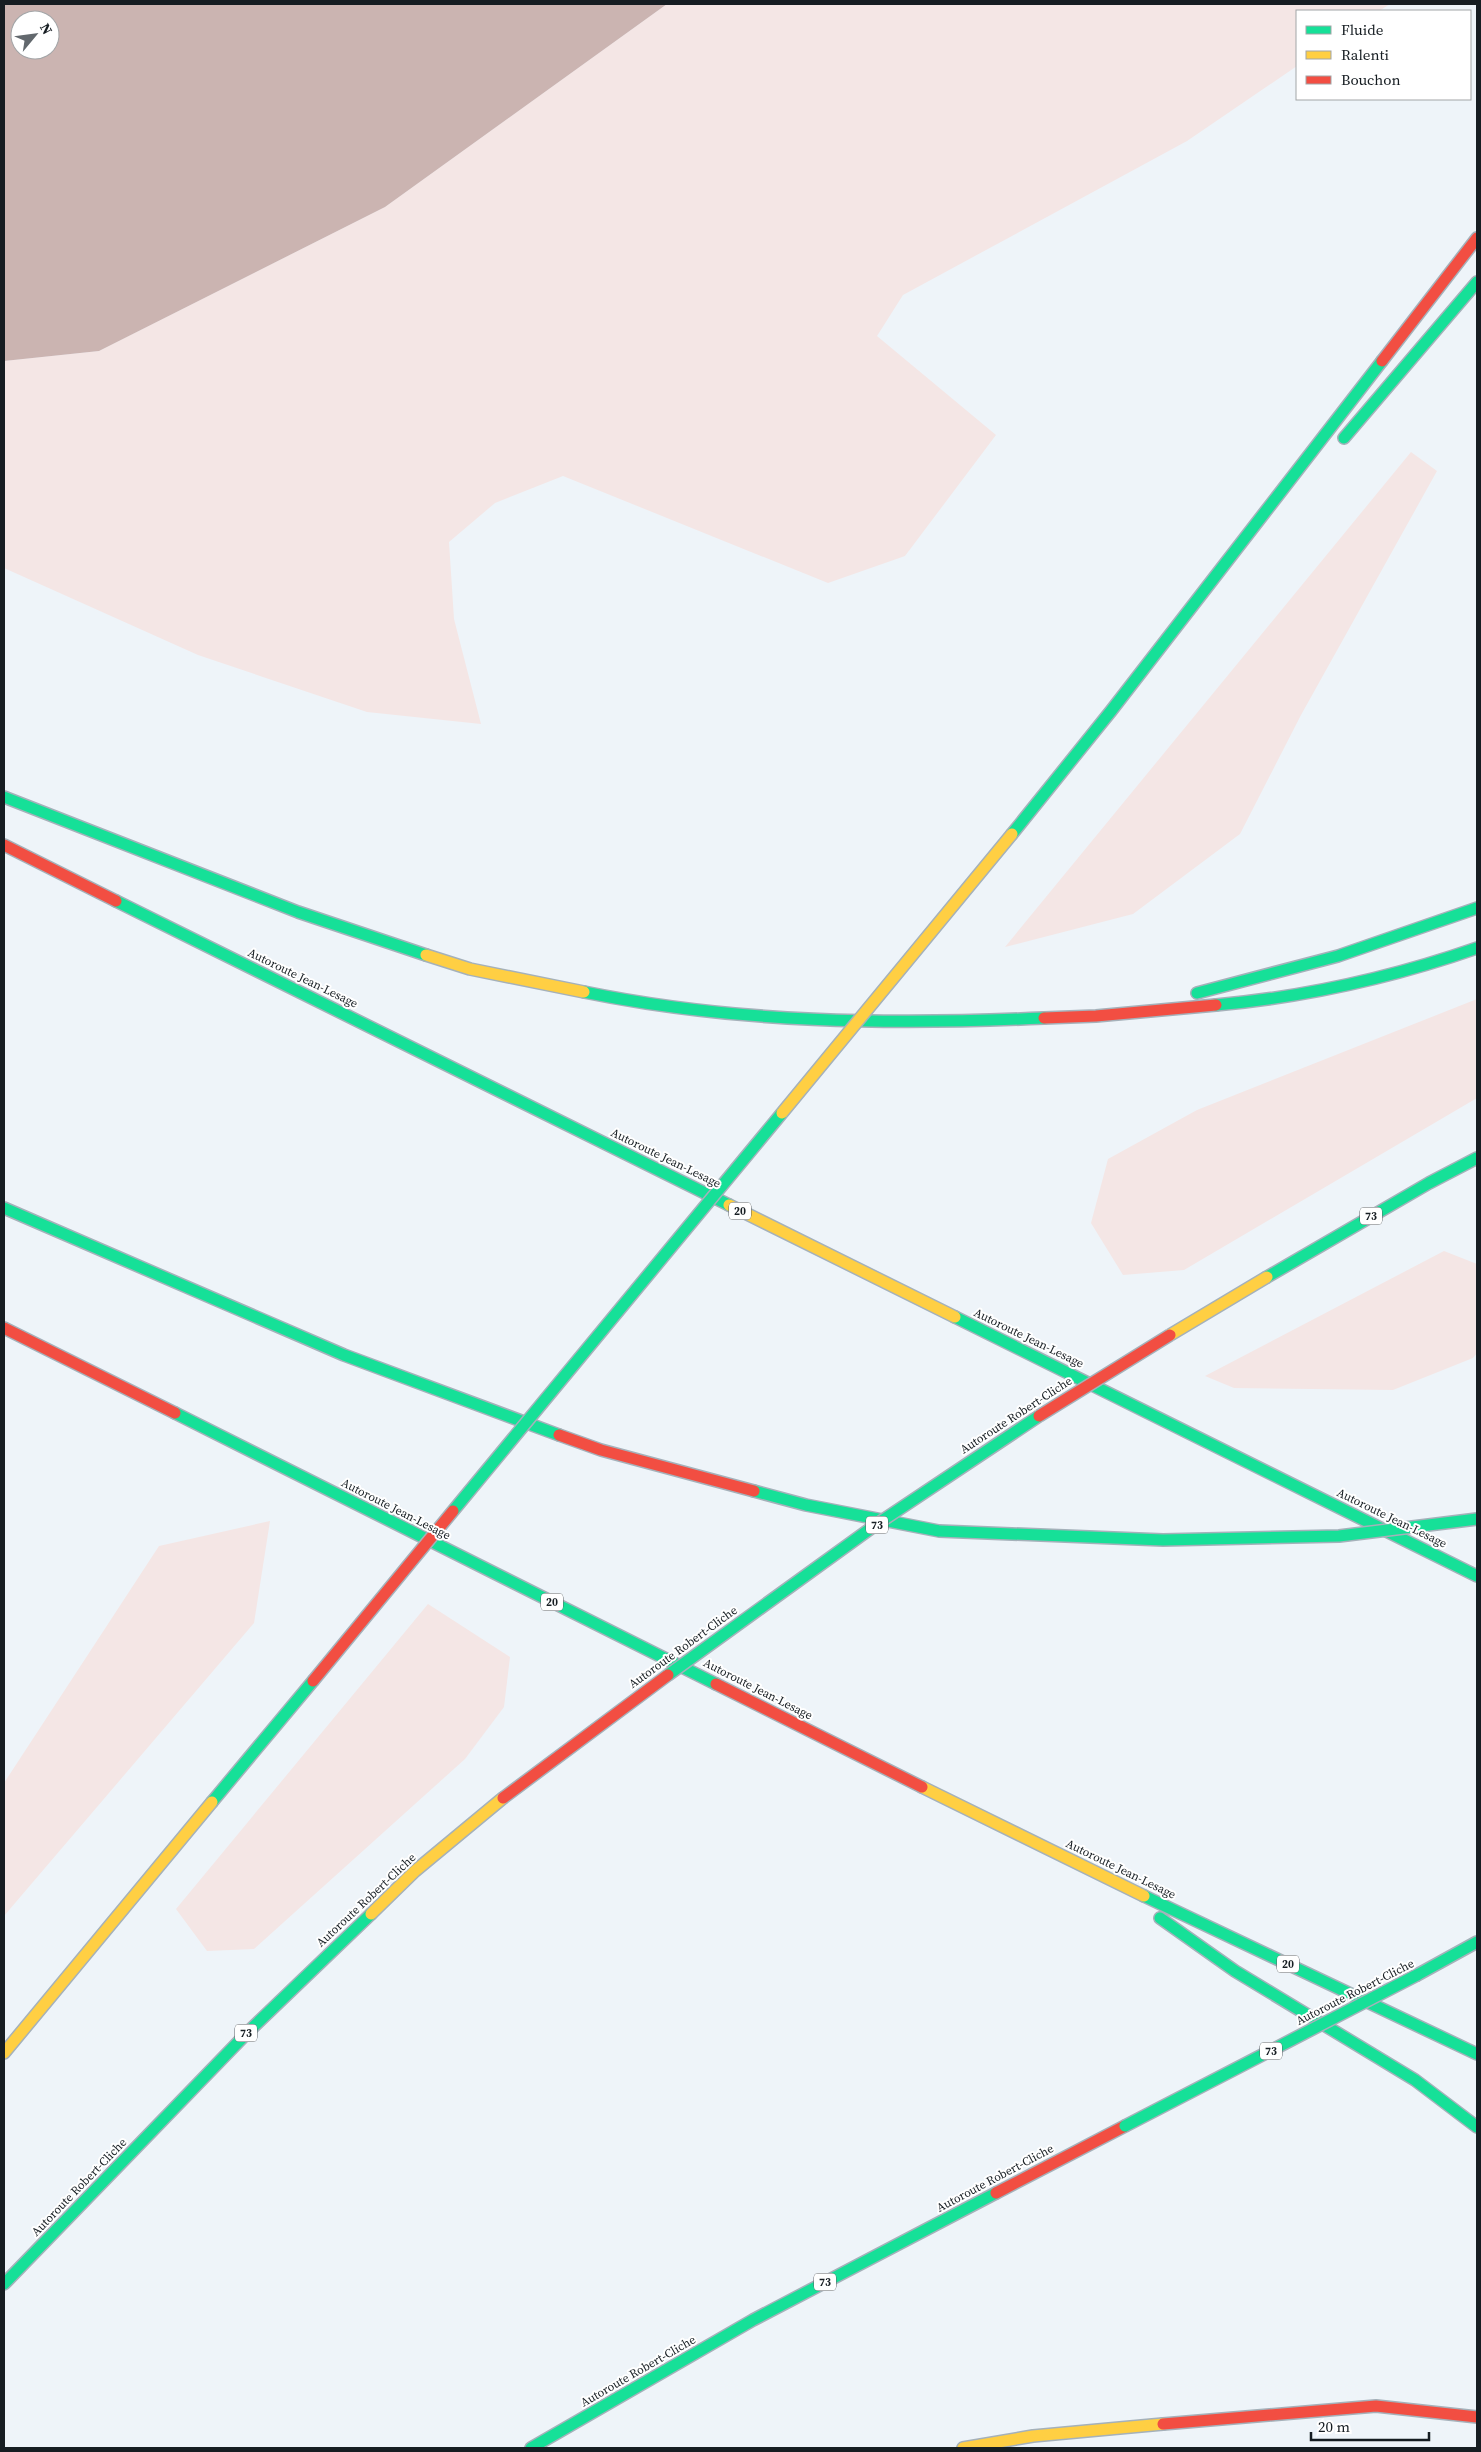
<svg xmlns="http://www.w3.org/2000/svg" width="1481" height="2452" viewBox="0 0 1481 2452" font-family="'Source Serif 4',serif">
<rect width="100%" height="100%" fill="#eef4f9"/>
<path fill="#f4e6e5" d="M667 4H1390L1379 11H1297V66L1187 141 903 295 877 336 996 435 905 556 828 583 563 476 495 503 449 542 454 619 481 724 367 712 198 655 4 568V361L99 351 385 207Z
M1411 452 1437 471 1301 715 1240 834 1133 914 1005 947Z
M1477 999V1098L1184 1270 1123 1275 1091 1223 1108 1159 1197 1110Z
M1444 1251 1477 1264V1353L1473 1358 1393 1390 1234 1388 1205 1376Z
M270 1521 254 1623 4 1916V1783L159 1546Z
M428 1604 510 1657 504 1707 465 1759 254 1949 207 1951 176 1909Z"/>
<path fill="#cbb4b1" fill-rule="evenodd" d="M4 4H667L385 207 99 351 4 361ZM20 20H50V50H20Z"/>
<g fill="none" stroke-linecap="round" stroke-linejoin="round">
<g stroke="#a5b1ba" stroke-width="14">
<path id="fast" d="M1344 438 1477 282
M4 797 298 912 426 955
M1012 834 1111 711 1382 361
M116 901 729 1205
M584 992C735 1023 891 1025 1044 1018
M1197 993 1338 956 1477 908
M1216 1005C1304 997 1394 977 1477 948
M4 1208 344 1355 559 1435
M1267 1277 1429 1183 1477 1158
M955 1317 1477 1576
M175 1413 716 1684
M754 1491 806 1505 939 1531
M212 1802 313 1681
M1144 1896 1477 2054
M1160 1918 1235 1971 1415 2080 1477 2127
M1417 1975 1477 1942
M4 2284 248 2032 371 1914
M531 2448 753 2320 996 2193"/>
</g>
<g stroke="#a5b1ba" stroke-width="14">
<path id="slow" d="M426 955 470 969 584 992
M729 1205 955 1317
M922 1787 1144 1896
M371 1914 415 1871 503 1798
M4 2053 212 1802
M963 2448 1033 2436 1163 2424"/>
</g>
<g stroke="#a5b1ba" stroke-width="14">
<path id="jam" d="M1382 361 1477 238
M4 845 116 901
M1044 1018 1096 1016 1216 1005
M4 1328 175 1413
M559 1435 601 1450 754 1491
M716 1684 922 1787
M996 2193 1125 2126
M1163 2424 1376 2406 1477 2417"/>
</g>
<use href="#fast" stroke="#16e098" stroke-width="11"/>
<use href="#slow" stroke="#ffcf43" stroke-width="11"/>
<use href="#jam" stroke="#f24e42" stroke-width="11"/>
<g stroke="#a5b1ba" stroke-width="14" stroke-linecap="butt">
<path id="fast-bridge" d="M453 1511 782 1113
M939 1531 1163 1540 1339 1536 1477 1519
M668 1675 874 1526 1039 1416
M1125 2126 1417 1975"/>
</g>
<g stroke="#a5b1ba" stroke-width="14" stroke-linecap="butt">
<path id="slow-bridge" d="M782 1113 1012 834
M1170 1335 1267 1277"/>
</g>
<g stroke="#a5b1ba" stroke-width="14" stroke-linecap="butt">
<path id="jam-bridge" d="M1039 1416 1170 1335
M313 1681 453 1511
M503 1798 668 1675"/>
</g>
<use href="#fast-bridge" stroke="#16e098" stroke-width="11"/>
<use href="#slow-bridge" stroke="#ffcf43" stroke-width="11"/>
<use href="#jam-bridge" stroke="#f24e42" stroke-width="11"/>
</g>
<g text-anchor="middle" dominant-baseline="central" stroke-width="4" stroke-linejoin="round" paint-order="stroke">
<g fill="#fff" stroke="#5c6164" stroke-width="1">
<rect x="729" y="1202.5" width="22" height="17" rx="4"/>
<rect x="1360" y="1207.5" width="22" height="17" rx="4"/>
<rect x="866" y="1516.5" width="22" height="17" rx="4"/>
<rect x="541" y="1593.5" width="22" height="17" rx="4"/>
<rect x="1277" y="1955.5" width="22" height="17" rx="4"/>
<rect x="235" y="2024.5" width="22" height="17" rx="4"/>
<rect x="1260" y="2042.5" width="22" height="17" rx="4"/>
<rect x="814" y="2273.5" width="22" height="17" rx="4"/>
</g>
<g font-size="11" font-weight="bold" fill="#161d22">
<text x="740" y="1211">20</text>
<text x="1371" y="1216">73</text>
<text x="877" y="1525">73</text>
<text x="552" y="1602">20</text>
<text x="1288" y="1964">20</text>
<text x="246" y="2033">73</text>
<text x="1271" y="2051">73</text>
<text x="825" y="2282">73</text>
</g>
<g font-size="12" fill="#161d22" stroke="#fff">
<text transform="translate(303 978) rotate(26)">Autoroute Jean-Lesage</text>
<text transform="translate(666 1158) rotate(26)">Autoroute Jean-Lesage</text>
<text transform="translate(1029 1338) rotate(26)">Autoroute Jean-Lesage</text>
<text transform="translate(1016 1415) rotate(-33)">Autoroute Robert-Cliche</text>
<text transform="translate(396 1509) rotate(27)">Autoroute Jean-Lesage</text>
<text transform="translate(1392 1518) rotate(26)">Autoroute Jean-Lesage</text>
<text transform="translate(683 1647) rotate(-36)">Autoroute Robert-Cliche</text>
<text transform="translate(758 1689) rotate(27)">Autoroute Jean-Lesage</text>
<text transform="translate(1121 1869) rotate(26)">Autoroute Jean-Lesage</text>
<text transform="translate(366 1900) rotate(-43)">Autoroute Robert-Cliche</text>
<text transform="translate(1355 1992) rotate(-27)">Autoroute Robert-Cliche</text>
<text transform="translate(995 2178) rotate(-28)">Autoroute Robert-Cliche</text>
<text transform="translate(79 2187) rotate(-46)">Autoroute Robert-Cliche</text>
<text transform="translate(638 2371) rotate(-30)">Autoroute Robert-Cliche</text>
</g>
</g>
<rect width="1481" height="2452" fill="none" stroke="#161d22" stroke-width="10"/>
<rect x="1296" y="10" width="175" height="90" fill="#ffffff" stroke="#a2a5a7"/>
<rect x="1306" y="26" width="25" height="8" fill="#16e098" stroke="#a2a5a7"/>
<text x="1341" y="35" font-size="15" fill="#161d22">Fluide</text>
<rect x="1306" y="51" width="25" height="8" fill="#ffcf43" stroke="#a2a5a7"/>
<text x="1341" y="60" font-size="15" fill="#161d22">Ralenti</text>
<rect x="1306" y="76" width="25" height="8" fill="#f24e42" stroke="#a2a5a7"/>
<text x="1341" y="85" font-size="15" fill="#161d22">Bouchon</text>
<g transform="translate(35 35) rotate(61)"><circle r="24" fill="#ffffff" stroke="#a2a5a7"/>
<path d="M0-4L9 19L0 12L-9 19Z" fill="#62686d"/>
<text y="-8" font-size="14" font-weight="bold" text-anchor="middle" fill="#161d22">N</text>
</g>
<path d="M1311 2432v8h118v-8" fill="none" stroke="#161d22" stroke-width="2.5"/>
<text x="1318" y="2432" font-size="15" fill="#161d22" stroke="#ffffff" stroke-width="4" paint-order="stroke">20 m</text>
</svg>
